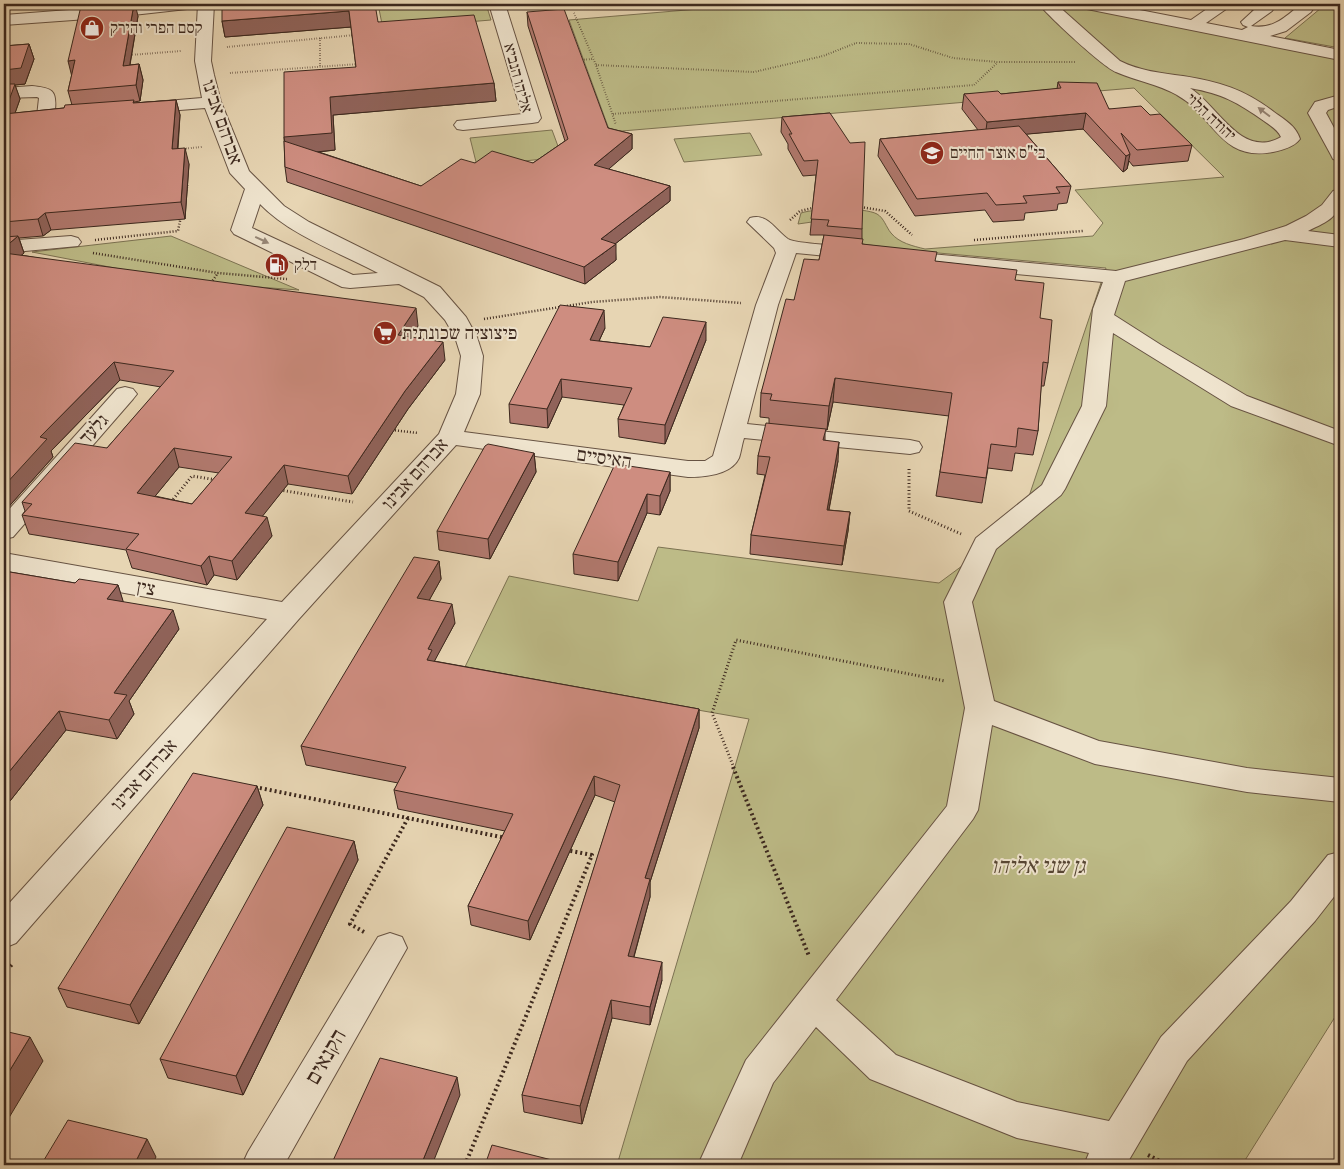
<svg xmlns="http://www.w3.org/2000/svg" width="1344" height="1169" viewBox="0 0 1344 1169" font-family="'Libre Bodoni','Frank Ruhl Libre',serif">
<rect width="100%" height="100%" fill="#e7d5b3"/>
<filter id="stains"><feTurbulence type="fractalNoise" baseFrequency=".004" numOctaves="4"/><feColorMatrix values="0 0 0 0 .2 0 0 0 0 .09 0 0 0 0 .02 0 0 0 .5 -.17"/></filter>
<radialGradient id="worn" r=".72"><stop offset=".6" stop-color="#630" stop-opacity="0"/><stop offset="1" stop-color="#630" stop-opacity=".3"/></radialGradient>
<path fill="#bdbb87" stroke="#7c7252" d="M378 4H486L491 20 383 29Z
M757 4H1071L1219 35 1340 57V1009L1242 1165H617L749 719 464 669 509 576 638 601 658 547 939 583 1020 523 1106 268 916 251 854 243 812 222 798 224 801 213C816 208 864 207 877 214 884 218 886 227 891 233 899 243 913 246 925 249L1093 236 1103 223 1075 190 1224 177 1134 88 610 132 569 20Z
M1318 4H1340V48L1285 38 1321 8Z
M552 130 562 157 477 166 470 138Z
M750 133 762 155 684 162 674 139Z
M171 236 299 290 187 282 32 252Z"/>
<g fill="none" stroke-linecap="round" stroke-linejoin="round">
<g stroke="#675343" stroke-width="2">
<path id="minor" d="M147 4H195L192 7 187 9 115 17 4 25V15Z
M198 4H214L211 61 214 75 221 102 249 171 284 206 309 222 440 287 466 317 477 337 483 356 480 394 464 432 688 461H705L713 456 756 305 776 253 774 248 747 222 750 218C768 213 775 230 788 239 796 244 845 246 858 247L865 249 868 253 865 257 858 259 796 253 778 305 747 424 910 440 919 442 922 447 919 452 910 454 744 438C742 444 741 452 739 458 731 475 704 477 688 477L456 445 298 620 16 943 4 948V909L267 619 4 571V553L282 602 439 434 456 394 461 356 455 337 445 320 424 297 399 284 350 288 342 287 234 234 231 230 245 189 230 173 205 108 142 113 136 112 133 108 136 104 142 103 202 98 195 61ZM260 204C290 235 340 253 378 273L353 275 252 228Z
M489 4H505L541 118 538 122 532 123 463 130 457 129 454 125 457 121 522 114Z
M1039 4H1056L1120 61C1140 71 1161 73 1183 76 1220 82 1244 89 1274 112 1285 120 1296 126 1300 139 1294 147 1283 150 1273 152 1219 162 1214 115 1177 95 1158 84 1136 81 1116 72 1103 67 1048 16 1039 4ZM1190 88C1223 94 1237 102 1264 121 1271 126 1278 130 1281 137 1241 160 1218 105 1190 88Z
M1079 4H1109L1191 20 1214 4H1232L1229 7 1206 23 1242 30 1248 27 1243 25 1241 22 1254 10 1245 7 1242 4 1272 5 1274 8 1272 11 1251 26C1270 29 1281 21 1295 9L1291 4H1308L1313 9 1311 12 1286 31 1270 36 1340 50V60L1087 9 1082 7Z
M32 86C52 88 57 90 55 110L76 109 82 110 85 114 82 118C70 121 52 123 40 120L37 116 39 98 37 97 4 98V88Z
M1340 95V106L1328 110 1326 113 1340 139V161L1333 159 1331 155 1308 113 1315 102Z
M1340 189C1342 216 1331 220 1308 231L1340 235V247L1285 240 1125 281 1114 315 1161 345 1247 396 1340 431V446L1231 406 1113 333 1106 406 1065 489 1061 495 996 549 972 602 994 701 1099 741 1247 768 1340 778V802L1247 792 1095 764 992 725 978 810 973 819 836 1000 896 1055 1017 1102 1109 1121 1161 1037 1291 901 1328 855 1340 852V889L1315 921 1187 1061 1126 1165H1084L1089 1153 1017 1138 870 1079 816 1027 773 1083 738 1165H698L746 1060 947 806 965 708 944 602 976 538 1042 485 1082 406 1093 309 1103 282 898 263 891 261 888 257 891 253 898 251 1116 271 1244 239 1286 226 1306 216 1322 205 1333 191Z
M71 236 78 238 81 242 78 246 4 253V241Z
M125 387 133 389 137 394 133 399 13 537 4 539V515L117 389Z
M390 933 402 937 407 948 284 1165H242L248 1152 378 937Z"/>
</g>
<path stroke="#3c281e" stroke-width="2" stroke-dasharray="0.5 2" stroke-linecap="butt" d="M595 9 668 4
M574 13 596 65 616 125
M320 38V67
M227 47 355 35
M130 55 181 51
M579 60 593 59
M596 65 754 72 823 56 856 43 909 44 953 58 997 62H1076
M230 73 359 64
M613 114 974 85 997 63
M181 149 202 147
M184 185 188 184 186 193"/>
<path stroke="#3c281e" stroke-width="2.5" stroke-dasharray="1 2" stroke-linecap="butt" d="M861 207 885 211 912 235
M790 220 800 211 817 207
M95 240 178 231 181 216
M974 240 1083 231
M93 253 218 273 287 279
M211 283 218 273
M484 319 592 302 660 297 741 303
M392 430 418 433"/>
<path stroke="#3c281e" stroke-width="3" stroke-dasharray="1 2.5" stroke-linecap="butt" d="M909 469V511L961 534
M280 490 353 502
M171 502 192 476 217 480
M734 768 712 713 736 640 945 681"/>
<path stroke="#3c281e" stroke-width="4" stroke-dasharray="2 3" stroke-linecap="butt" d="M733 767 809 956
M255 787 506 838
M364 932 350 924 408 818
M4 974 13 963
M1148 1155 1168 1165
M465 1165 592 855 566 850"/>
<use href="#minor" fill="#efe4ce" fill-rule="evenodd"/>
</g>
<path fill="#b1796e" stroke="#3c281e" fill-rule="evenodd" d="M4 4H81L4 9Z
M88 4 138 16 130 65 139 64 143 80 140 101 134 102V103L176 100 180 115 178 149 189 164 185 219 51 230 43 236 19 238 24 253 21 255 418 326 411 337 445 360 408 409 352 494 288 484 262 516 272 536 237 580 214 575 207 585 132 568 126 550 29 534 22 515 25 511 22 502 107 448 161 387 120 380 51 451 53 457 4 512V46L29 44 34 59 25 84 15 85 20 99 15 113 64 108 72 105 68 91 88 6ZM179 467 219 473 192 504 155 496Z
M527 12 608 128 632 134V149L608 169 670 186V201L615 244 616 260 585 284 287 182 285 167 284 137 356 67 351 27 225 37 222 21 378 22 494 83 496 101 333 115 335 150 319 152 421 186 475 163H533L565 141 528 26Z
M1058 82 1109 109 1150 115 1192 145 1188 161 1133 166 1129 161 1127 169 1123 172 1083 129 1026 134 1071 186 1067 203 1058 204 1057 210 1025 213 1024 220 993 222 985 210 915 216 878 156 880 139 978 130 962 109 964 94H1001L1057 89Z
M830 113 862 229V244L1015 280 1040 318 1048 363 1044 386H1041L1038 431 1033 455 1015 453 1012 471 988 468 982 503 936 496 949 416 833 402 827 430H825V440L838 461 829 510 850 512 848 531 842 565 750 554 751 535 765 475 757 474 758 456 769 424V418L760 417 761 393 794 300 819 260 824 235H810L816 175 803 176 788 149V144L781 132 782 117Z
M605 328 599 341 650 347 706 340 665 444 619 437 618 419 624 405 562 397 548 428 510 423 509 404Z
M534 453 536 472 490 559 439 550 437 531Z
M670 472V491L660 515 647 513 618 581 574 574 573 554Z
M439 561 441 579 429 600 455 623 434 661 699 709V728L650 882V897L634 957 662 980 650 1025 612 1018 582 1124 524 1112 522 1095 615 802 595 795 530 940 471 925 468 906 505 831 398 809 394 790 398 783 306 765 301 746Z
M4 571 75 583 118 585 123 602 179 629 129 701 134 714 117 739 66 730 10 801 4 800Z
M257 786 263 805 139 1024 67 1007 58 988Z
M354 841 358 860 243 1095 168 1078 160 1059Z"/>
<path fill="#90635a" stroke="#3c281e" d="M88 4H126L88 7Z
M134 4H135L138 16 127 81 123 66Z
M349 11 351 27 225 37 222 21Z
M29 44 34 59 25 84 15 85 20 99 9 130 4 114V70Z
M75 60 72 77 68 61Z
M139 64 143 80 140 101 136 85Z
M494 83 496 101 333 115 335 150 287 155 284 137 330 97Z
M176 100 180 115 176 166 172 149Z
M1086 113 1083 129 985 138 987 122Z
M632 134V149L595 181 594 165Z
M185 148 189 164 185 219 181 202Z
M1130 154 1127 169 1123 172 1126 156Z
M670 186V201L601 255V239Z
M45 213 51 230 43 236 38 219Z
M18 236 24 253 4 270V248Z
M616 244V260L585 284 584 267Z
M416 308 418 326 400 353 398 335Z
M604 310 605 328 591 358 590 340Z
M706 322V340L665 444V425Z
M443 342 445 360 408 409 352 494 348 476 405 391Z
M114 362 120 380 51 451 53 457 4 512V486L40 437Z
M835 378 833 402 827 430 829 406Z
M561 379 562 397 548 428 547 409Z
M839 442 838 461 825 529 827 510Z
M174 448 179 467 143 511 137 493Z
M534 453 536 472 490 559 488 539Z
M284 465 288 484 250 532 245 513Z
M670 472V491L660 515V496Z
M647 494V513L618 581V562Z
M850 512 848 531 842 565 844 546Z
M267 517 272 536 237 580 232 561Z
M209 556 214 575 207 585 201 566Z
M439 561 441 579 420 617 417 598Z
M118 585 124 604 107 599Z
M452 604 455 623 434 662 427 660 428 649Z
M173 610 179 629 129 701 134 714 117 739 109 720 114 693Z
M699 709V728L650 882V897L629 974 628 956 645 878Z
M59 711 66 730 10 801 4 788V778Z
M594 776 595 795 530 940 528 921Z
M257 786 263 805 139 1024 130 1005Z
M354 841 358 860 243 1095 236 1076Z
M662 962V980L650 1025V1007Z
M611 1000 612 1018 582 1124 580 1106Z
M30 1037 43 1061 4 1126V1080Z
M457 1077 460 1095 432 1165H421Z
M147 1139 156 1157 152 1165H134Z"/>
<path fill="#ce8d80" stroke="#3c281e" fill-rule="evenodd" d="M109 4H134L123 66 139 64 136 85 68 91 75 60 68 61 81 6Z
M222 4H375L378 22 474 15 494 83 330 97 332 133 284 137V72L356 67 349 11 222 21Z
M564 9 608 128 632 134 594 165 670 186 601 239 616 244 584 267 285 167 284 141 421 186 461 159 475 163 492 151 533 163 568 139 527 12Z
M29 44 21 68 4 70V46Z
M1058 82 1097 83 1109 109 1141 106 1150 115 1160 114 1192 145 1137 150 1121 133 1130 154 1126 156 1086 113 987 122 964 94 998 91 1001 94 1061 88Z
M4 84H15L4 114Z
M134 100 133 103 176 100 172 149 185 148 181 202 45 213 38 219 4 222V114L64 108 65 105Z
M830 113 850 143 865 142 862 229 827 226 829 220 811 219 818 160 804 161 789 134H792L782 117Z
M1019 126 1071 186 1056 187 1060 193 1023 196 1027 203 996 205 987 193 917 199 880 139Z
M824 235 863 239 862 244 937 252 935 261 1017 270 1015 280 1044 283 1040 318 1052 320 1048 363 1043 362 1038 431 1018 428 1016 447 991 444 986 478 940 472 952 393 835 378 829 406 770 400 772 394 761 393 786 299 794 300 804 259 819 260Z
M18 236 4 248V237Z
M4 253 416 308 398 335 443 342 405 391 348 476 284 465 245 513 267 517 232 561 209 556 201 566 126 549 139 534 22 515 32 504 22 502 75 443 107 448 174 371 114 362 40 437 47 439 4 486ZM174 448 232 457 192 504 137 493Z
M560 305 604 310 590 340 650 347 663 317 706 322 665 425 618 419 632 388 561 379 547 409 509 404Z
M766 423 826 429 823 440 839 442 827 510 850 512 844 546 751 535 770 457 758 456Z
M488 444 534 453 488 539 437 531 485 446Z
M615 464 670 472 660 496 647 494 618 562 573 554Z
M414 557 439 561 417 598 452 604 428 649 432 650 427 660 699 709 645 878 650 879 628 956 662 962 650 1007 611 1000 580 1106 522 1095 620 785 594 776 528 921 468 906 513 814 394 790 406 767 301 746Z
M4 571 75 583 79 579 118 585 107 599 173 610 114 693 127 695 109 720 59 711 4 778V684L7 680 4 679Z
M193 773 257 786 130 1005 58 988Z
M287 827 354 841 236 1076 160 1059Z
M4 1031 30 1037 4 1080Z
M380 1058 457 1077 421 1165H331Z
M68 1120 147 1139 134 1165H41Z
M492 1145 572 1165H485Z"/>
<defs><path id="oneway-solid" d="M-6-.8H1V-3.2L6.5 0L1 3.2V.8H-6Z" transform="scale(1.25)"/></defs>
<g fill="#968676">
<use href="#oneway-solid" transform="translate(1264 112) rotate(-143)"/>
<use href="#oneway-solid" transform="translate(262 240) rotate(25)"/>
</g>
<defs>
<g id="shop-disc" transform="scale(1.25)"><circle r="9.5" fill="#8f2418" stroke="#efe4ce"/><path d="M-5-2.5h2.3a2.7 3.5 0 0 1 5.4 0H5L5.5 6h-11ZM-1.5-2.5h3a1.5 2.3 0 0 0-3 0Z" fill="#fff"/></g>
<g id="school-disc" transform="scale(1.25)"><circle r="9.5" fill="#8f2418" stroke="#efe4ce"/><path d="M0-5L7-2L0 1L-7-2ZM-4 1L0 2.5L4 1V4Q0 6-4 4Z" fill="#fff"/></g>
<g id="fuel-disc" transform="scale(1.25)"><circle r="9.5" fill="#8f2418" stroke="#efe4ce"/><path d="M-5.5-6h7V0h2V4h1.3V-2.5L3-4.5l.8-.8L6-3V5H2.5V1h-1V6h-7ZM-4.2-4.7v3.2H.2V-4.7Z" fill="#fff"/></g>
<g id="supermarket-disc" transform="scale(1.25)"><circle r="9.5" fill="#8f2418" stroke="#efe4ce"/><path d="M-6-5.5h2.5l.6 2H6L4.5 2H-2.5L-4.4-4H-6ZM-1.5 3.2a1.3 1.3 0 1 0 .1 0ZM3 3.2a1.3 1.3 0 1 0 .1 0Z" fill="#fff"/></g>
</defs>
<g fill-rule="evenodd">
<use href="#shop-disc" x="92" y="28"/>
<use href="#school-disc" x="932" y="153"/>
<use href="#fuel-disc" x="277" y="265"/>
<use href="#supermarket-disc" x="385" y="333"/>
</g>
<g text-anchor="middle" dominant-baseline="central" stroke-width="4" stroke-linejoin="round" paint-order="stroke">
<g font-size="16" fill="#3c281e" stroke="#efe4ce" text-anchor="start">
<text x="110" y="28">קסם הפרי והירק</text>
<text x="950" y="153">בי"ס אוצר החיים</text>
<text x="294" y="265">דלק</text>
</g>
<g font-size="16" fill="#3c281e" stroke="#efe4ce">
<text transform="translate(518 78) rotate(75)">אליהו הנביא</text>
<text transform="translate(1211 117) rotate(43)">יהודה הלוי</text>
</g>
<g font-size="19" fill="#3c281e" stroke="#efe4ce">
<text transform="translate(222 122) rotate(71)">אברהם אבינו</text>
<text transform="translate(94 429) rotate(-48)">גלעד</text>
<text transform="translate(604 458) rotate(8)">האיסיים</text>
<text transform="translate(415 474) rotate(-48)">אברהם אבינו</text>
<text transform="translate(146 588) rotate(10)">צין</text>
<text transform="translate(144 775) rotate(-48)">אברהם אבינו</text>
</g>
<g font-size="19" fill="#3c281e" stroke="#efe4ce" text-anchor="start">
<text x="402" y="333">פיצוציה שכונתית</text>
</g>
<g font-size="22" font-style="italic" fill="#564533" stroke="#efe4ce">
<text x="1038" y="866">גן שני אליהו</text>
</g>
<g font-size="22" fill="#3c281e" stroke="#efe4ce">
<text transform="translate(326 1057) rotate(-60)">הקנאים</text>
</g>
</g>
<rect width="1344" height="1169" fill="none" stroke="#e7d5b3" stroke-width="20"/>
<rect x="5" y="5" width="1334" height="1159" fill="none" stroke="#3c281e" stroke-width="2.5"/>
<rect x="10" y="10" width="1324" height="1149" fill="none" stroke="#3c281e"/>
<rect width="100%" height="100%" filter="url(#stains)"/>
<rect width="100%" height="100%" fill="url(#worn)"/>
</svg>
